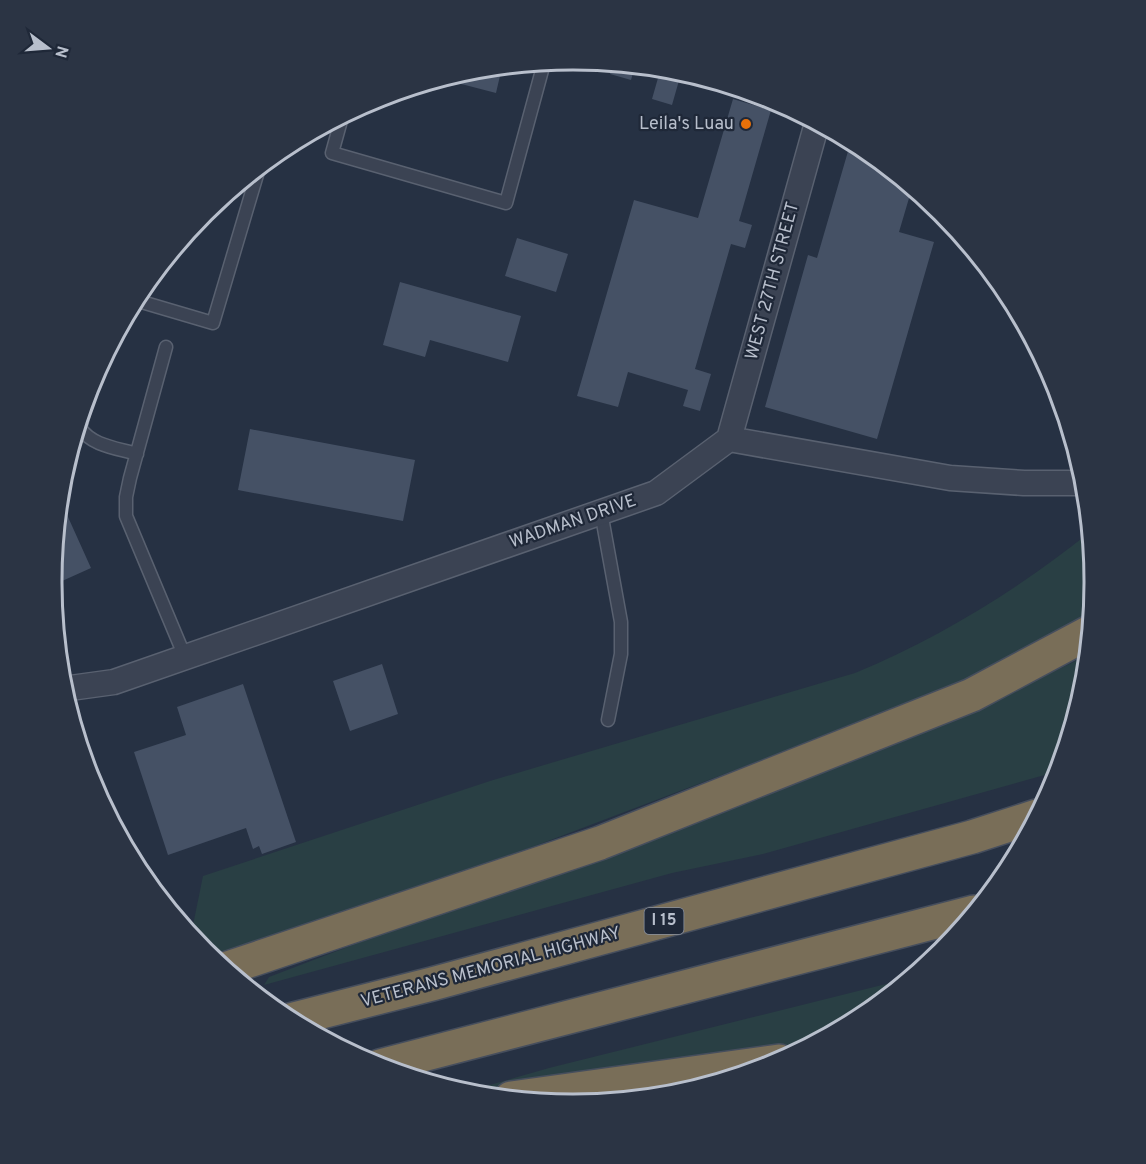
<svg xmlns="http://www.w3.org/2000/svg" width="1146" height="1164" viewBox="0 0 1146 1164" font-family="Overpass,sans-serif">
<rect width="100%" height="100%" fill="#263143"/>
<path fill="#293f44" d="M1090 532 1095 582 1091 619 977 675 809 742 221 965 191 935 203 876 490 781 855 673C939 638 1019 589 1090 532Z
M1088 655 1085 684 1059 771 763 854 672 873 264 985 269 977 996 699Z
M910 978 863 1016 809 1045 465 1092 549 1068Z"/>
<path fill="#455165" d="M613 64 635 66 631 80 610 74Z
M502 67 496 93 442 79 472 70Z
M660 71 680 77 672 105 652 99Z
M733 99 771 110 739 221 752 225 745 248 731 244 695 369 711 374 700 411 683 406 688 390 628 372 618 407 577 396 634 200 698 218Z
M851 141 863 148 912 188 899 232 934 242 877 439 765 407 808 255 817 258Z
M517 238 568 254 556 292 505 276Z
M400 282 521 316 508 362 430 340 425 357 383 345Z
M250 429 415 460 403 521 238 490Z
M59 497 91 568 51 586V582Z
M382 664 398 714 350 731 333 681Z
M243 684 296 842 262 854 259 846 253 849 246 828 168 855 134 752 186 735 177 707Z"/>
<g fill="none" stroke-linecap="round" stroke-linejoin="round">
<g stroke="#596170" stroke-width="15">
<path id="lane" d="M342 117 332 153 506 203 544 63
M135 300 213 323 259 168
M166 347 130 478 126 497V516L185 657
M85 401 94 375
M87 401 80 428C92 446 117 448 137 454
M601 512 621 622V654L608 720"/>
</g>
<g stroke="#596170" stroke-width="27">
<path id="street" d="M729 439 817 123
M63 689 114 682 656 493 729 439 950 478 1024 483H1085"/>
</g>
<g stroke="#464e5d" stroke-width="36">
<path id="highway" d="M225 969 600 843 972 695 1090 632
M290 1020 432 984 972 837 1037 816
M380 1066 974 912
M511 1098 779 1061"/>
</g>
<use href="#lane" stroke="#3b4353" stroke-width="12"/>
<use href="#street" stroke="#3b4353" stroke-width="24"/>
<use href="#highway" stroke="#796e58" stroke-width="33"/>
</g>
<circle fill="#e8710a" stroke="#1f2838" stroke-width="2" cx="746" cy="124" r="6"/>
<g text-anchor="middle" dominant-baseline="central" stroke-width="4.5" stroke-linejoin="round" paint-order="stroke">
<rect fill="#1f2838" stroke="#8a92a0" stroke-width="1.5" x="644.5" y="908" width="39" height="26" rx="4.5"/>
<g font-size="16" font-weight="bold" fill="#b8bfcc">
<text x="664" y="921">I 15</text>
</g>
<g font-size="18" fill="#b8bfcc" stroke="#1f2838" text-anchor="end">
<text x="734" y="124">Leila's Luau</text>
</g>
<g font-size="18" fill="#b8bfcc" stroke="#1f2838">
<text transform="translate(773 281) rotate(-75)">WEST 27TH STREET</text>
<text transform="translate(573 522) rotate(-19)">WADMAN DRIVE</text>
<text transform="translate(491 968) rotate(-15)">VETERANS MEMORIAL HIGHWAY</text>
</g>
</g>
<path d="M0 0H1146V1164H0ZM573 70H573A511 511 0 0 1 1084 581V583A511 511 0 0 1 573 1094H573A511 511 0 0 1 62 583V581A511 511 0 0 1 573 70Z" fill="#2b3444" fill-rule="evenodd"/>
<path fill="none" stroke="#b8bfcc" stroke-width="3" d="M573 70H573A511 511 0 0 1 1084 581V583A511 511 0 0 1 573 1094H573A511 511 0 0 1 62 583V581A511 511 0 0 1 573 70Z"/>
<g transform="translate(48 48) rotate(106)" stroke="#1f2838" stroke-width="4.5" paint-order="stroke">
<path d="M0-4.5L10 22L0 15L-10 22Z" fill="#b8bfcc"/>
<text y="-9" font-size="16" font-weight="bold" text-anchor="middle" fill="#b8bfcc">N</text>
</g>
</svg>
